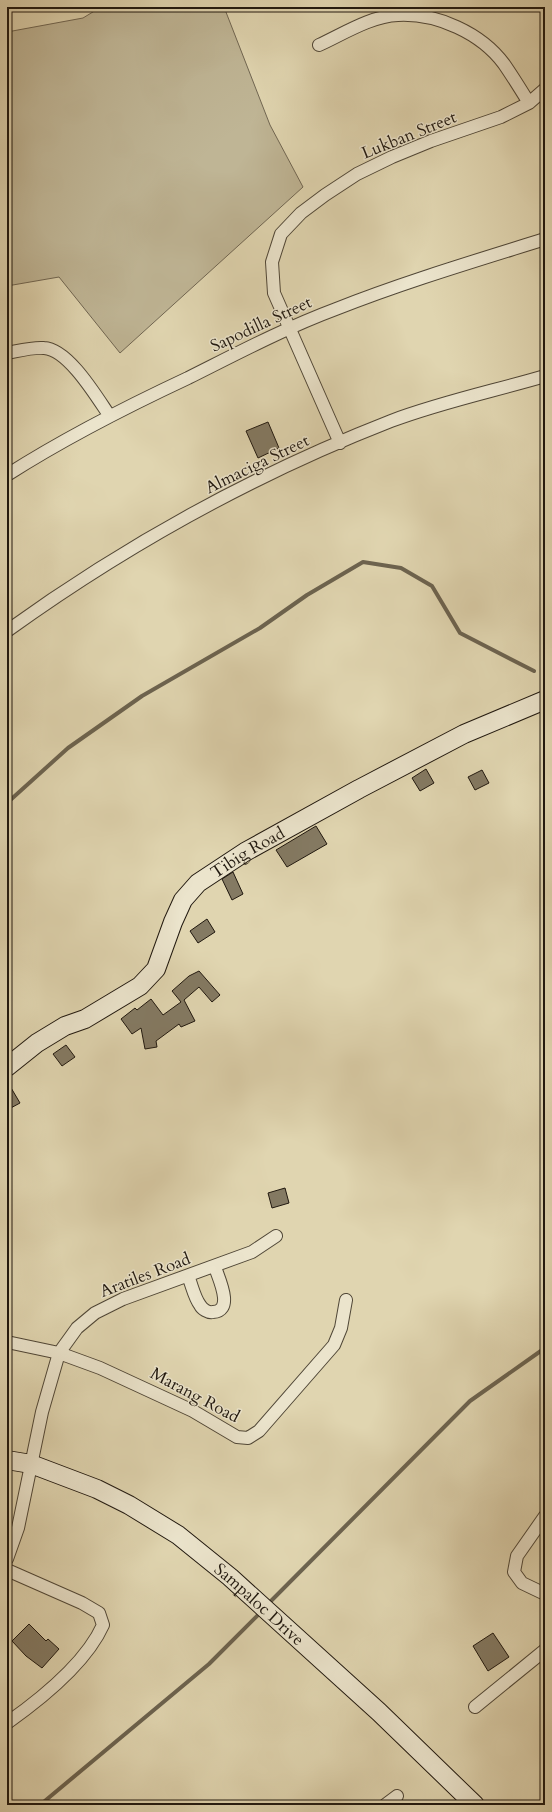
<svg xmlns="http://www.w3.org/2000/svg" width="552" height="1812" viewBox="0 0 552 1812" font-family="Cardo,serif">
<rect width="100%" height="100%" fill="#e0d5b0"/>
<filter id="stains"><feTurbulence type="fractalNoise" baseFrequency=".005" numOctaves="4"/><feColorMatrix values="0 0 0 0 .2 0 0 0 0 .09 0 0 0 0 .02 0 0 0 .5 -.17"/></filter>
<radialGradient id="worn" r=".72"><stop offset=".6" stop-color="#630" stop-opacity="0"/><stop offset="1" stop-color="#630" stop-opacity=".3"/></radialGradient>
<path fill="#bfb595" stroke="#706652" d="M101 7H224L270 125 303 187 120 353 59 277 7 286V32L83 18Z"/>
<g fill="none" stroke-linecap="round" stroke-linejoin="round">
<path stroke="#6c634f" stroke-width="4" d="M7 803 68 748 142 696 260 628 307 595 363 562 401 568 432 586 460 633 534 671
M267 1605 470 1401 545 1348
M40 1805 209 1664 261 1612"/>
</g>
<path fill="#847a63" stroke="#20180f" d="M268 422 279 448 258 458 246 431Z
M426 769 434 783 420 791 412 778Z
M482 770 489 783 475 790 468 777Z
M316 826 327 844 287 867 276 850Z
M233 872 243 894 232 900 222 879Z
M207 919 215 932 198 943 190 931Z
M199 971 220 995 212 1002 199 987 184 1000 195 1021 181 1027 179 1024 156 1041 157 1047 145 1049 141 1028 132 1034 121 1019 135 1008 137 1010 151 999 163 1015 181 1002 172 991 189 976Z
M66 1045 75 1057 62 1066 53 1054Z
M7 1081 20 1103 7 1110Z
M285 1188 289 1203 272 1208 268 1193Z
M29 1624 46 1641 48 1639 59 1649 42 1668 26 1656 12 1641Z
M493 1633 509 1657 488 1671 473 1646Z"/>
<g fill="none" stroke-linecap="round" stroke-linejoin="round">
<g stroke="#504737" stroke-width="14">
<path id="street" d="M319 45C343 34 371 16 398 15 437 13 481 33 504 64 513 77 521 90 529 103
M7 353C18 351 32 347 44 348 68 349 96 396 109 415
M340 443 274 293 272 262 281 234 301 213 325 195 357 174 392 157 431 141 501 117 529 103 545 89
M7 475C65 438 126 407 188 378 236 354 285 328 336 309 404 282 475 261 545 239
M7 631C125 546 255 474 391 421 441 402 494 391 545 376
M188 1276C192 1285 194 1297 200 1305 202 1309 208 1313 213 1312 235 1311 218 1277 215 1267
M7 1342 59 1353 100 1368 193 1411 237 1437 248 1438 259 1431 334 1345 341 1328 346 1300
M545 1516 517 1556 514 1572 522 1583 545 1594
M7 1559 18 1528 42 1412 59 1353 77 1328 95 1313 123 1299 252 1252 276 1236
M7 1570 82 1603 99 1613 103 1625C86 1663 41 1699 7 1723
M475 1707 545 1650
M385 1805 397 1796"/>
</g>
<g stroke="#20180f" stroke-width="20">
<g id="secondary">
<path id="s1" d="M7 1067 37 1043 65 1026 85 1019 140 986 156 969 173 922 183 900 198 883 245 852 359 789 464 734 545 700"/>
<path id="s2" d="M7 1460 31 1464 97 1489 129 1505 178 1535 230 1577 379 1712 475 1805"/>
</g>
</g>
<use href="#street" stroke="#ebe4cc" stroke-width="12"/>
<use href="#secondary" stroke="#ebe4cc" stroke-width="18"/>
</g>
<g text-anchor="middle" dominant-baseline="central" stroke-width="3" stroke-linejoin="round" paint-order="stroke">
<g font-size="17" fill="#20180f" stroke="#ebe4cc">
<text transform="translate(409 135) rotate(-22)">Lukban Street</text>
<text transform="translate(261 324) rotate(-25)">Sapodilla Street</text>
<text transform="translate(257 464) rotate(-26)">Almaciga Street</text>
<text stroke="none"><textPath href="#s1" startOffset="335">Tibig Road</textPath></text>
<text transform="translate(145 1275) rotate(-21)">Aratiles Road</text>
<text transform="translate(195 1395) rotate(28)">Marang Road</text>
<text stroke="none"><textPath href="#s2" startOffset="295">Sampaloc Drive</textPath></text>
</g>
</g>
<rect width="552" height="1812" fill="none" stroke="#e0d5b0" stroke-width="24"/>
<rect x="8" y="8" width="536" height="1796" fill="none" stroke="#20180f" stroke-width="2"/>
<rect x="12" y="12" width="528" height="1788" fill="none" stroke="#20180f"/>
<rect width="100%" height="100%" filter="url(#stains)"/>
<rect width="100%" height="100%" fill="url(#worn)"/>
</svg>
